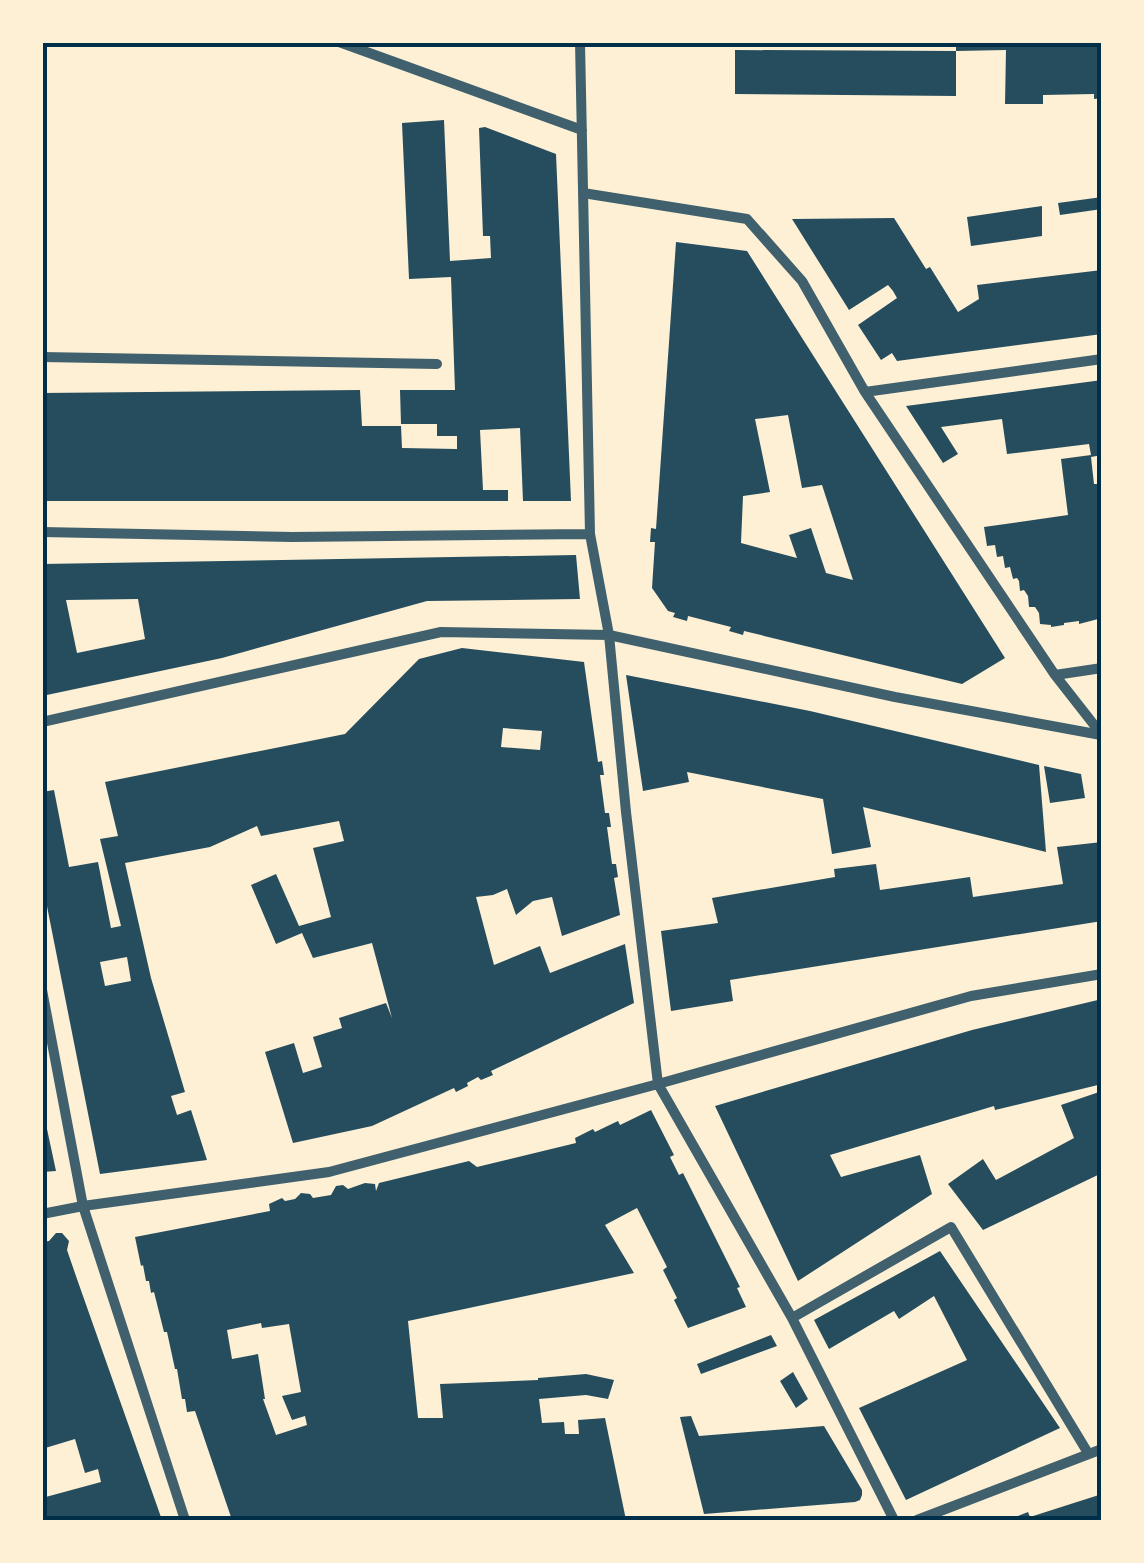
<svg xmlns="http://www.w3.org/2000/svg" width="1144" height="1563" viewBox="0 0 1144 1563" font-family="'Fira Sans',sans-serif">
<rect width="100%" height="100%" fill="#fdf0d5"/>
<path fill="#264d5e" fill-rule="evenodd" d="M956 42H1102V98L1094 99V94L1043 95V104H1005L1006 50 956 51Z
M735 50 956 51V96L735 94Z
M444 120 450 261 491 258 490 236H483L479 128 485 127 556 154 571 501H523L520 428 480 430 483 490H508V501H42V393L360 390 362 426H401L402 448 457 449V436H437V424H401L400 390H455L451 277 409 279 402 123Z
M1102 197V209L1060 215 1058 203Z
M1042 206V236L971 246 967 217Z
M894 218 926 269 930 267 958 312 979 299 977 285 1102 270V334L897 361 892 353 881 360 858 325 897 298 893 291 888 285 849 310 792 219Z
M676 242 747 251 1005 658 962 684 744 631 743 635 729 631 731 627 688 616 687 621 673 617 675 613 668 611 652 588 655 542H650L651 528 656 529ZM788 415 802 488 822 485 853 580 826 573 811 528 789 535 797 558 741 543 743 496 770 492 755 419Z
M1102 380V455L1091 457 1094 484H1102V618L1079 624V621L1064 623V625L1051 627V625L1040 624 1039 613 1035 607H1029L1028 596 1024 590 1020 591 1019 581 1017 578 1013 579 1010 567 1005 568 1003 556 997 557 995 545 987 546 984 527 1068 515 1061 459 1091 455 1089 444 1007 454 1002 419 941 427 958 454 943 463 906 406Z
M576 555 580 599 427 601 222 658 42 696V564ZM138 599 145 639 77 653 66 600Z
M462 648 584 662 598 762 602 761 604 775H600L605 813H609L611 827H607L612 864H616L618 877 614 878 620 915 562 936 552 897 533 901 516 915 507 889 493 895 476 897 494 965 540 946 550 973 625 944 634 1003 491 1071 493 1075 481 1080 478 1077 467 1083 468 1086 456 1092 454 1088 372 1126 293 1143 265 1052 294 1043 303 1073 322 1067 313 1037 342 1028 339 1018 386 1003 392 1018 372 943 313 958 302 933 276 944 251 885 276 874 299 926 331 917 313 848 344 841 339 821 261 836 257 826 210 847 125 863 151 978 185 1092 171 1096 177 1115 191 1110 207 1160 100 1174 42 881V792L54 790 69 867 98 862 111 928 121 926 100 839 118 836 105 782 345 734 419 659ZM503 728 542 731 540 750 501 747ZM127 957 131 981 105 986 100 962Z
M626 675 810 711 1039 765 1046 852 863 807 871 847 832 854 823 799 687 772 689 782 643 791Z
M1044 766 1081 774 1085 798 1050 803Z
M1102 842V921L730 980 733 1001 671 1011 661 931 718 923 712 898 835 877 834 869 876 864 880 890 970 877 973 897 1063 884 1057 847Z
M1102 999V1084L995 1110 994 1106 830 1155 841 1177 920 1155 932 1194 798 1281 715 1106 972 1030Z
M1102 1091V1173L983 1230 948 1184 983 1159 996 1180 1074 1138 1061 1105Z
M651 1110 674 1155 670 1157 679 1175 683 1173 740 1287 737 1288 746 1307 688 1328 674 1300 677 1298 663 1270 667 1267 637 1208 605 1225 634 1273 408 1321 418 1418H443L440 1384 538 1380V1378L586 1374 614 1380 608 1399 586 1395 539 1399 542 1423 564 1422 565 1434H579L578 1420 605 1418 626 1520H539V1517L449 1520H232L195 1411 187 1412 185 1399H182L177 1369H175L167 1332H164L154 1292 151 1293 149 1281H146L143 1265 141 1266 135 1237 270 1211 269 1204 282 1198 285 1201 295 1199 301 1193 310 1194 313 1198 331 1195 336 1186 343 1185 348 1189 365 1183 375 1184 376 1191 379 1183 469 1161 477 1167 576 1143 575 1138 593 1129 595 1132 618 1121 620 1125ZM261 1323 262 1328 289 1324 301 1392 282 1396 292 1420 305 1416 307 1425 276 1435 263 1399H265L258 1354 232 1359 227 1330Z
M42 1115H44L56 1171 42 1172Z
M56 1233H62L69 1241 67 1250 77 1279 162 1520H42V1498L101 1482 98 1469 85 1473 75 1439 42 1449V1242L49 1241Z
M940 1251 1060 1428 906 1500 859 1408 967 1360 934 1296 899 1319 894 1311 829 1349 814 1320Z
M771 1335 777 1346 701 1374 697 1364Z
M793 1372 808 1399 796 1408 780 1381Z
M691 1416 699 1436 824 1426 862 1490V1495L860 1500 855 1502 704 1514 680 1417Z
M1102 1494V1520H1008L1028 1512 1030 1517Z"/>
<g fill="none" stroke-linecap="round" stroke-linejoin="round">
<path stroke="#3f606c" stroke-width="10" d="M339 42 582 130
M580 42 590 534 609 635 626 812 658 1084 792 1318 894 1520
M583 193 747 219 802 281 865 392 1055 675 1102 735
M42 357 437 364
M865 392 1102 359
M42 532 292 537 590 534
M1055 675 1102 668
M42 722 441 632 609 635 895 697 1101 735
M42 990 83 1206 185 1520
M42 1214 83 1206 329 1172 658 1084 971 996 1102 974
M792 1318 951 1227 1088 1453
M917 1520 1102 1449"/>
</g>
<rect width="1144" height="1563" fill="none" stroke="#fdf0d5" stroke-width="90"/>
<rect x="45" y="45" width="1054" height="1473" fill="none" stroke="#003049" stroke-width="4"/>
</svg>
